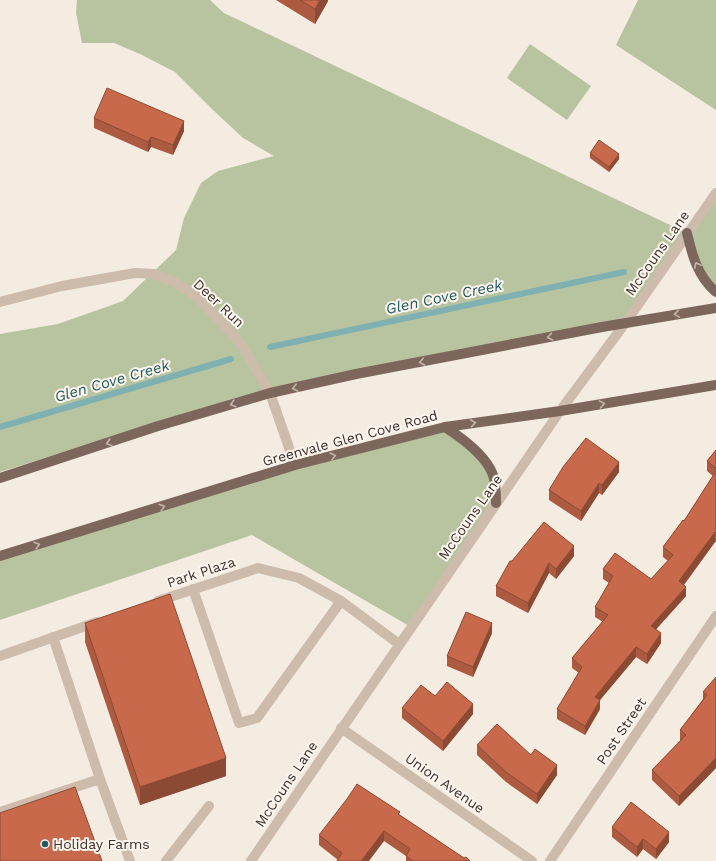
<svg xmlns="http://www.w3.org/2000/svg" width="716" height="861" viewBox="0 0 716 861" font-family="'Work Sans',sans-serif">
<rect width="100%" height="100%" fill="#f4ebe1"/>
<path fill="#b8c4a0" d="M77 0H210L224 13 687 233 716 193V292L713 289 687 234 626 322 201 409 0 472V334L58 324 123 301 176 250 184 218 201 183 218 171 274 156 243 138 213 110 175 72 140 54 114 43H82L76 13Z
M638 0H716V110L616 45Z
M530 44 591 86 567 120 507 78Z
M445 427 480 459 500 498 411 627 252 535 0 620V556L295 465Z"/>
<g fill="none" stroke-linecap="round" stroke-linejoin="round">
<path stroke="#7fb0b2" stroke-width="6" d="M270 347 624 272
M0 427 231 359"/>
<path stroke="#cdbbac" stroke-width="10" d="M0 302 62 286 135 273 154 274 174 282 194 294 237 339 248 355 270 393 295 465
M193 589 239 723 257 718 341 601
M158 601 258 568 299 578 341 601 399 644
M53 637 100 779 130 861
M0 656 97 622
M341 728 532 861
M0 812 100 779
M166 861 209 806
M251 861 560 411 626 322 716 193
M550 861 716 616"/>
<path stroke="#7d675c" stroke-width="10" d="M687 233C692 255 698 277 716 292
M445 427C462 438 486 455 493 475 496 484 496 494 496 503
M0 478 158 426 270 393 356 374 602 327 716 308
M0 556 295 465 445 427 560 411 716 385"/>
</g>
<path fill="#ac5a40" d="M276 0H328V1L315 24Z
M94 118 184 131 173 155 151 147 148 152 94 128Z
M590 153 619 159 609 172 590 158Z
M716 450V542H715L684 585 686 596 656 629 661 643 647 664 636 657 600 700V709L585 735 557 719V709L579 673 572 668V658L603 622 595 617V607L609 583 603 579V569L651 579 668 561 663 557V547L684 521 713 476 707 471V461Z
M619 472 602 495 599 493 581 521 549 500V490Z
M574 556 556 579 549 573 528 613 496 596V586L512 561Z
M85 623 226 776 140 805 85 642Z
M492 633 473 677 447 666V656Z
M716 677V768L679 806 652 780V770L680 741V730L703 699V692Z
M435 696 473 714 443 751 402 718V708Z
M477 745 531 755 557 775 537 804 506 782 477 755Z
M400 815 464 858 470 861H406V856L384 841 338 860 319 845V835Z
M612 827 669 842 656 859 643 849 637 857 612 837Z"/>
<path fill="#8c4a34" d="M320 0H328V1L315 24V9Z
M184 121V131L173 155V145Z
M151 137V147L148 152V142Z
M619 154V159L609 172V167Z
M619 462V472L602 495V485Z
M599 483V493L581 521V511Z
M715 532V542L679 591V581Z
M574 546V556L556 579V569Z
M549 563V573L528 613V603Z
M686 587V596L651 635V626Z
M492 623V633L473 677V667Z
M661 633V643L647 664V654Z
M636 647V657L600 700V709L585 735V726L595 697Z
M473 704V714L443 751V741Z
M226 758V776L140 805V787Z
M716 758V768L679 806V796Z
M557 765V775L537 804V794Z
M384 831V841L369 861H361Z
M669 832V842L656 859V849Z
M643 839V849L637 857V847Z"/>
<path fill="#c8694b" stroke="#8c4a34" d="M300 0H320L315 9Z
M107 88 184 121 173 145 151 137 148 142 94 118Z
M599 140 619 154 609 167 590 153Z
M586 438 619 462 602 485 599 483 581 511 549 490 563 467Z
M716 450V468L707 461Z
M716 471V533L715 532 679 581 686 587 651 626 661 633 647 654 636 647 595 697 600 700 585 726 557 709 582 667 572 658 608 615 595 607 613 576 603 569 615 553 651 579 673 555 663 547 683 520 684 521Z
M544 522 574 546 556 569 549 563 528 603 496 586 510 561H512Z
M170 594 226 758 140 787 85 623Z
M466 612 492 623 473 667 447 656Z
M716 677V758L679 796 652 770 686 735 680 730 707 695 703 692Z
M447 682 473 704 443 741 402 708 421 685 435 696Z
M497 724 531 755 535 749 557 765 537 794 506 772 477 745Z
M357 784 400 812 398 814 464 858 466 857 470 861H413L406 856 410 849 384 831 361 861H337L342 853 319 835 347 799Z
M75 787 102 861H0V813Z
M631 802 669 832 656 849 643 839 637 847 612 827Z"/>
<defs><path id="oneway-chevron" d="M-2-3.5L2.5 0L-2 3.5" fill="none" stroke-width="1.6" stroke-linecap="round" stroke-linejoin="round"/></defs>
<g stroke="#c2b5ac">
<use href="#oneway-chevron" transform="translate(697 265) rotate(-115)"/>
<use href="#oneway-chevron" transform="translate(677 314) rotate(171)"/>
<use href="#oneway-chevron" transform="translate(550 337) rotate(169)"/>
<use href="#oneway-chevron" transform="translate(422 362) rotate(169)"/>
<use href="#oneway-chevron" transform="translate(295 388) rotate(168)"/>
<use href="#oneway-chevron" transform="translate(233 404) rotate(163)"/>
<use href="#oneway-chevron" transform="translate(602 404) rotate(-10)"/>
<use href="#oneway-chevron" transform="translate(473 423) rotate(-8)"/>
<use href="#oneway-chevron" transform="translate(109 443) rotate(162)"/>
<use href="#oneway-chevron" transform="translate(333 456) rotate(-14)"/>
<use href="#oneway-chevron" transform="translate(162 507) rotate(-17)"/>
<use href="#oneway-chevron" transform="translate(37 545) rotate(-17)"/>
</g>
<circle fill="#1f5a5e" stroke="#fbf5ee" stroke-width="1.5" cx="45" cy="844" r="4"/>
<g text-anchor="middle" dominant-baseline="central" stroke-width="4" stroke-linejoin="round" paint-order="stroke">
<g font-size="14" fill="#3b302b" stroke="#fbf5ee">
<text transform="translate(657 253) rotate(-55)">McCouns Lane</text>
<text transform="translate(219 303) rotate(43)">Deer Run</text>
<text transform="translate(350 438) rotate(-15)">Greenvale Glen Cove Road</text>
<text transform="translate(470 517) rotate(-55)">McCouns Lane</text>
<text transform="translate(201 572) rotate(-18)">Park Plaza</text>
<text transform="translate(621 731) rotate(-56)">Post Street</text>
<text transform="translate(445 783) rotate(35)">Union Avenue</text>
<text transform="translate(286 784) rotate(-56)">McCouns Lane</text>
</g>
<g font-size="14" fill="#3b302b" stroke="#fbf5ee" text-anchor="start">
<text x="53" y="844">Holiday Farms</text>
</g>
<g font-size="15" font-style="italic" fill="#1f5a5e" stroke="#fbf5ee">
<text transform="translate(444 297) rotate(-12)">Glen Cove Creek</text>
<text transform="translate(112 381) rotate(-16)">Glen Cove Creek</text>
</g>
</g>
</svg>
